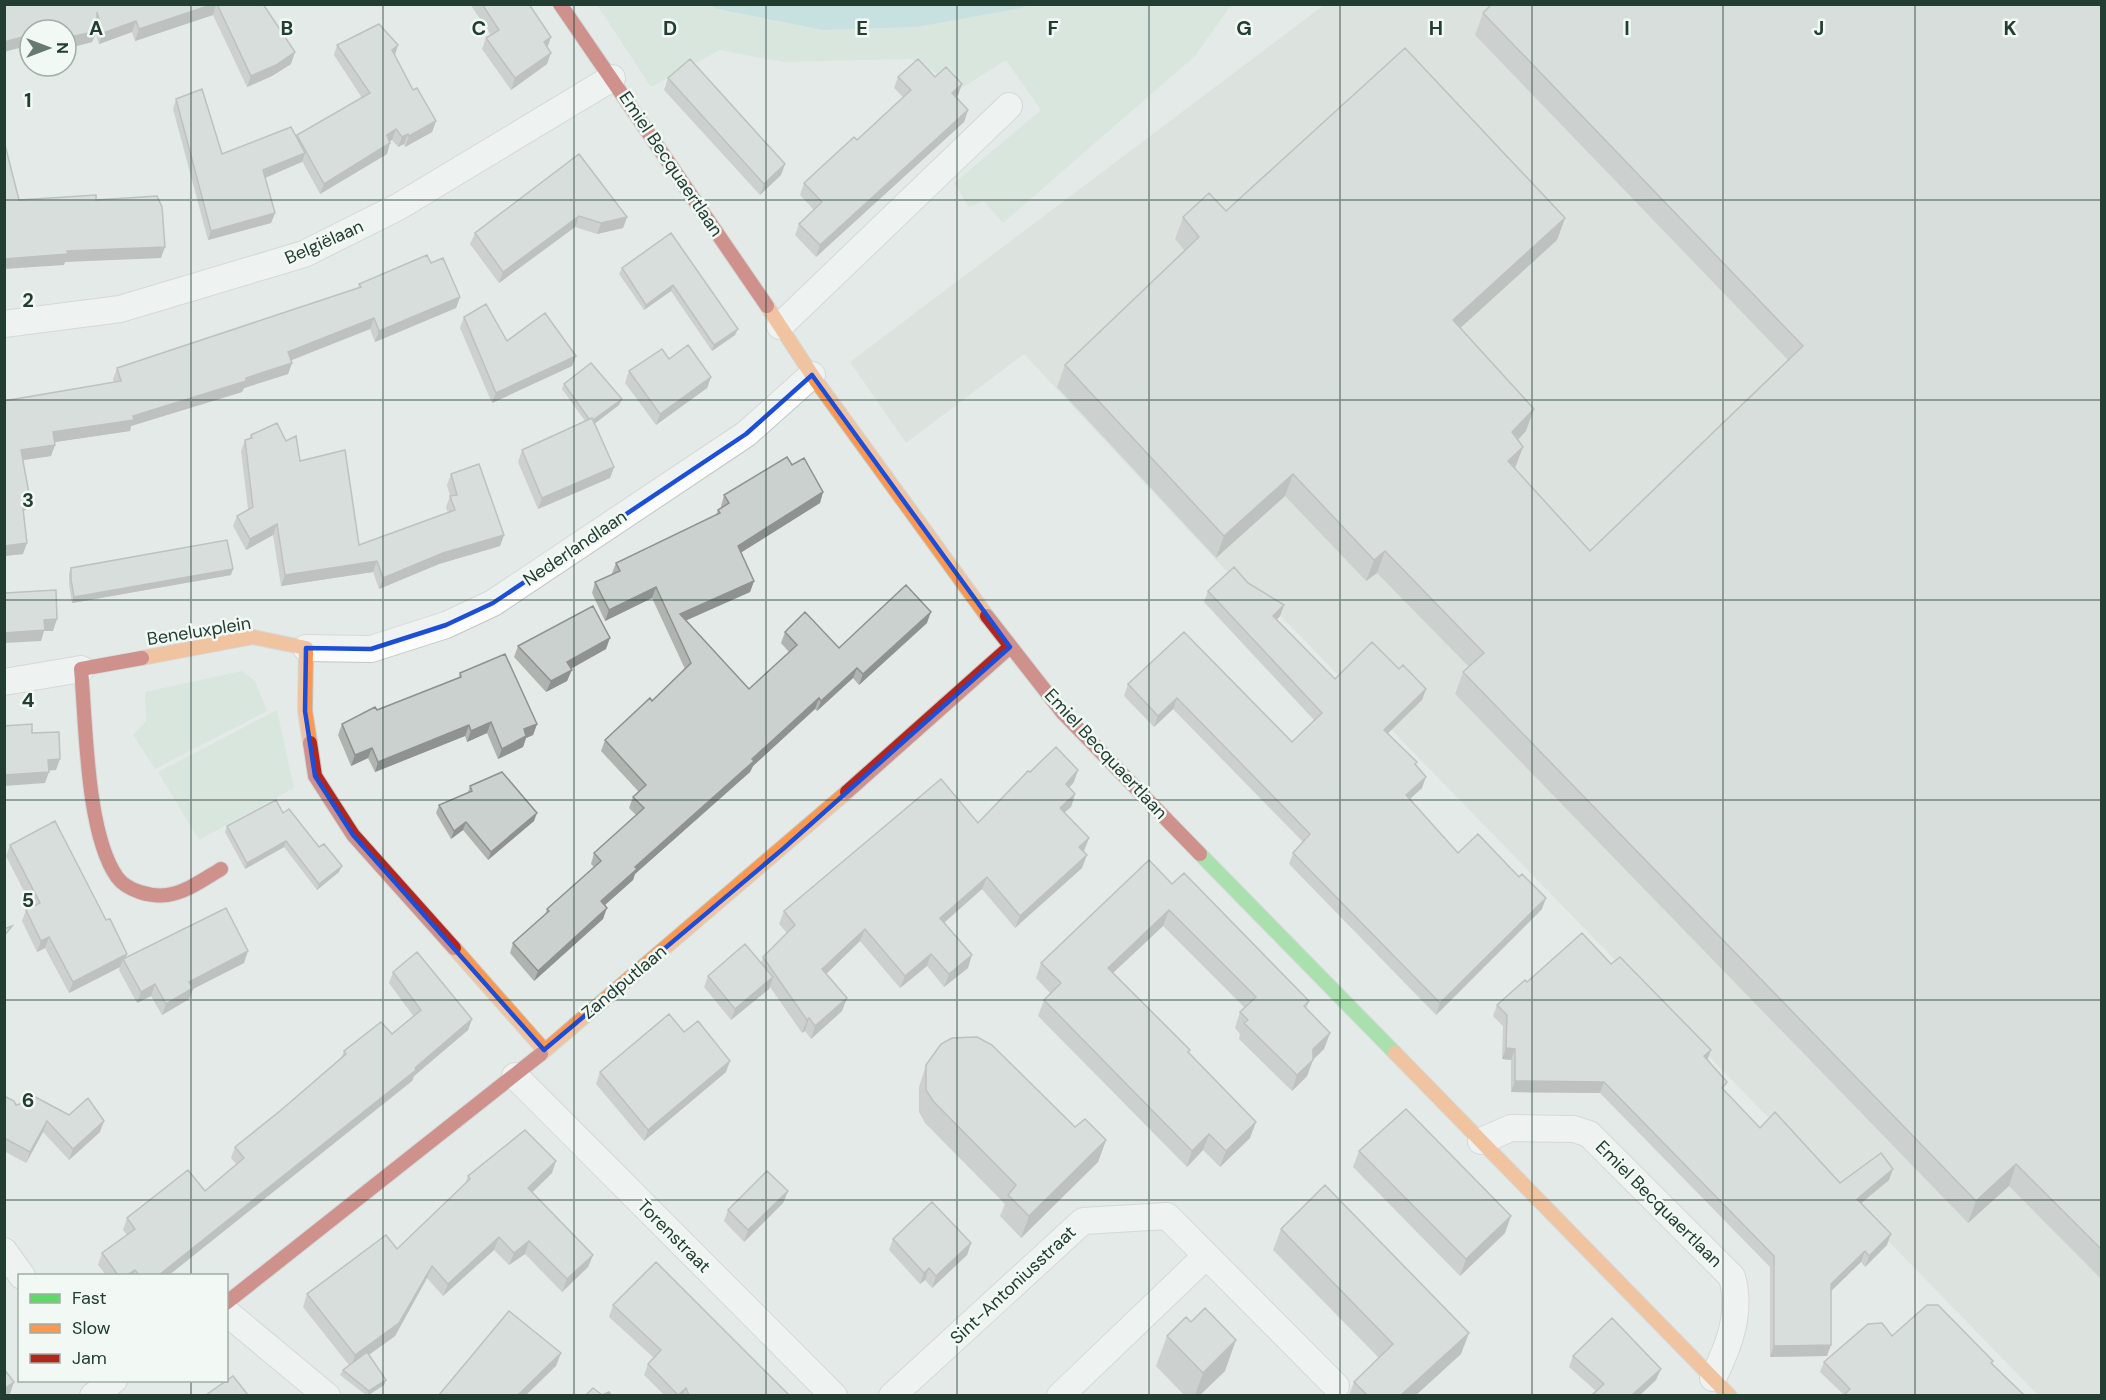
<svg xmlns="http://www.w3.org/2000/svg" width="2106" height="1400" viewBox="0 0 2106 1400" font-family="'DM Sans',sans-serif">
<rect width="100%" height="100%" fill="#e4eae7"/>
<path fill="#d2dbd6" d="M1324 5H2101V1395H2038L1237 571 1231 576 1024 354 906 443 850 362Z"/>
<path fill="#cde3d1" d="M597 5H709L717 9 823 30 917 27 1022 8 1028 5H1236L1229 8 1195 56 1003 223 984 201 969 207 954 183 1041 110 1006 60 962 88 911 59 783 62 720 50 651 87Z
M242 671 255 681 267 711 155 769 133 735 146 721 145 692Z
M277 710 294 788 199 840 158 772Z"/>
<path fill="#a4d8d8" d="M709 5H1028L1022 8 917 27 823 30 717 9Z"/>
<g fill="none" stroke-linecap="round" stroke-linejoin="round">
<g stroke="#c1c7c4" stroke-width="28">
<path id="street" d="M4 324 120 309 304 254 398 207 612 78
M780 326 1009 106
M306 648 371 649 446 625 493 603 746 434 812 375
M4 682 81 669
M515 1076 834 1396
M1481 1141 1511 1128 1574 1129 1589 1134 1732 1277C1742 1313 1729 1346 1713 1378
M4 1251 22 1276
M226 1312 327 1396
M93 1396 114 1380
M892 1396 1083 1221 1167 1216 1336 1386
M1060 1396 1206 1256"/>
</g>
<g stroke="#c0c7c4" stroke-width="16">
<path id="fast" d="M1200 854 1395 1053"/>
</g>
<g stroke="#c0c7c4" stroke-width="16">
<path id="slow" d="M767 306 812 375 987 616
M142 658 253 637 306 648 305 711 310 743
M454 948 544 1050
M1395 1053 1730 1396
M541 1054 847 792"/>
</g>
<g stroke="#c0c7c4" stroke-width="16">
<path id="jam" d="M560 4 767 306
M987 616 1062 712 1200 854
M142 658 81 669C86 723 86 833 117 877 127 891 151 897 167 895 187 892 204 879 221 869
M310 743 315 776 353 835 454 948
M847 792 1010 647
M226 1303 541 1054"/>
</g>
<use href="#street" stroke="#fbfcfb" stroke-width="26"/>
<use href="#fast" stroke="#63d668" stroke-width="14"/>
<use href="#slow" stroke="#ff974d" stroke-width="14"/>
<use href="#jam" stroke="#b3261e" stroke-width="14"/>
</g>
<path fill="#afb4b1" d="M4 4H263L291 64 272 76 247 87 213 15 135 41 132 32 99 44 96 34 92 42 22 59Z
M470 4H529L551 37 547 48V64L511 90 482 49 486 38 491 35Z
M2102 4V1280L2009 1186 1968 1223 1455 694 1463 672 1469 667 1377 573 1366 581 1285 496 1216 558 1057 387 1065 365 1185 251 1175 239 1183 217 1226 211 1565 218 1557 240 1460 328 1526 431 1518 440 1523 447 1514 469 1590 551 1788 360 1475 35 1483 13Z
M337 45 395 55 413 90 436 121 432 132 405 147 404 144 398 147 392 140 389 141 387 154 320 194 302 161 265 178 275 213 271 223 208 240 173 109 176 99 222 154 296 136 297 135 362 98 334 55Z
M898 77H935L962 84 958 95 956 97 968 110 964 122 816 257 795 235 799 224 814 210 800 195 804 183 857 140 903 97 894 88Z
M668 78 785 164 781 175 760 195 664 90Z
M579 154 627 217 623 228 597 234 575 227 499 283 470 244 475 233Z
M671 233 735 335 712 351 671 291 644 310 619 274 622 268Z
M431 263 460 297 456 308 375 342 370 329 292 360V363L288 374 244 388 242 392 131 426 130 431 54 442 51 456 23 460 26 510 23 511V554L4 556V401L114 382 113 379 117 368 358 288 359 284Z
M464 317 507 341 576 356 572 366 492 403 460 328Z
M629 371 711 377 707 388 656 425 625 383Z
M564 384 622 399 619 405 595 423 614 467 610 478 538 509 518 462 522 450 585 421 562 389Z
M251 435 286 441 359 545 448 513 446 507 450 496 447 485 451 474 504 535 500 546 439 564 379 589 373 572 281 586 273 535 246 550 233 526 237 516 248 509 241 451 245 440 249 439Z
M792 465 823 492 820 503 741 552 754 581 750 592 686 620 749 689 789 652 781 643 785 632 839 648 927 623 859 685 853 678 817 711 815 709 753 766 750 772 635 874 633 880 605 905 603 919 534 981 510 953 513 943 545 915 547 909 594 867 591 864 594 853 636 815 629 808 633 797 639 792 601 751 605 740 652 701 685 669 652 598 605 621 592 593 595 582 612 574V573L616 563 716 515 718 510 721 508V506L724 495Z
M71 568 231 575 72 603 69 585V574Z
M1248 583 1284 605 1280 616 1276 620 1335 679 1399 669 1426 689 1422 700 1388 733 1416 765 1422 788 1410 799 1458 853 1542 909 1436 1015 1289 864 1293 853 1303 842 1173 709 1154 727 1124 696 1128 684 1184 632 1292 742 1314 720 1204 602 1208 591Z
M518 646 606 649 571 669 567 681 546 692 514 657Z
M460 673 537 724 533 735 526 738 523 747 498 759 487 733 467 742 465 736 375 772 368 758 351 766 338 735 342 724 459 677Z
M1030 772 1074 782 1069 788 1075 794 1071 807 1064 812 1089 838 1083 852 1082 868 1015 928 982 889 944 922 968 968 944 987 927 966 900 988 860 941 826 974 842 1011 811 1039 805 1031 802 1033 770 987 769 989 731 1020 704 987 708 976 761 963 763 957 787 933 779 924 784 911 978 823Z
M470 786 534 821 488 860 463 830 451 839 436 813 439 805 468 792Z
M283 813 319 847 339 872 317 890 284 847 245 869 225 832 227 826Z
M10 845 126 957 244 963 193 989 189 999 162 1015 151 996 137 1003 119 970 120 967 69 993 45 948 37 952 22 921 26 910 32 907 6 856Z
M1172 884 1309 1001 1306 1009 1330 1033 1324 1049 1313 1060 1307 1076 1292 1091 1239 1039 1240 1034 1235 1028 1240 1012 1245 1008 1163 926 1113 973 1189 1053 1250 1138 1220 1167 1203 1150 1187 1167 1038 1016 1044 1000 1050 993 1036 978 1041 963Z
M1611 964 1707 1059 1724 1091 1760 1128 1840 1183 1893 1169 1889 1180 1861 1203 1887 1245 1865 1267 1861 1262 1831 1291 1827 1356 1770 1357V1267L1600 1093 1511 1092V1060L1502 1059 1503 1026 1493 1016 1497 1005 1527 982Z
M393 972 472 1019 468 1030 414 1076 412 1081 169 1275H106L98 1265 102 1253 127 1235 123 1230 127 1218 205 1191 236 1164 231 1158 235 1147 280 1111 341 1058 344 1051 392 1034 414 1017 389 983Z
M684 1032 726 1072 644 1141 596 1084 600 1072Z
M926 1065 1106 1140 1098 1162 1021 1238 1000 1216 1005 1204 925 1123 919 1112V1087Z
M24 1095 100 1132 69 1160 43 1132 26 1163 4 1151V1096L16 1105 21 1104Z
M1359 1151 1505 1233 1460 1276 1353 1167Z
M552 1173 532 1193 593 1255 588 1267 562 1292 525 1254 509 1265 494 1250 443 1296 427 1278 395 1336 369 1354 386 1380 384 1385 369 1395H366L340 1375 343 1370 349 1365 303 1307 307 1294 397 1249 465 1184 468 1176Z
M788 1191 783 1203 744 1242 724 1221 728 1210Z
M1281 1229 1461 1354 1416 1395H1349L1354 1382 1379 1358 1273 1250Z
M893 1239 971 1243 967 1255 932 1288 925 1280 920 1284 889 1250Z
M613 1305 789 1395H664L644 1375 648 1364 654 1358 609 1317Z
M1167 1336 1225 1371 1200 1395H1184L1156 1366Z
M1573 1356 1656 1380 1640 1395H1592L1596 1391 1569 1367Z
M1993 1361 1992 1364 1844 1395 1820 1372 1824 1362Z"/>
<path fill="#8e9290" d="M214 4H216L213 15 135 41 139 29Z
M136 21 132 32 99 44 103 33Z
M97 31 92 42 66 49V38Z
M23 37 19 48 4 52V42Z
M551 37 547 48 544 42Z
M398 45 395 55 392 50Z
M30 47V57L22 59 26 48Z
M295 52 291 64 272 76 247 87 251 76Z
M551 53 547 64 511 90 515 78Z
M962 84 958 95 948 104 952 93Z
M968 110 964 122 816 257 820 245Z
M436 121 432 132 405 147 409 136Z
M396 129 392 140 383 145 387 135Z
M408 134 404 144 398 147 402 137Z
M390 143 387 154 320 194 324 184Z
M305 153 302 162 260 180 263 170Z
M785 164 781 175 760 195 764 184Z
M275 213 271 223 208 240 211 231Z
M579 216 575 227 499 283 503 272Z
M627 217 623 228 597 234 601 223Z
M1565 218 1557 240 1445 342 1453 320Z
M165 247 161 258 65 262 64 265 4 269V259L67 251Z
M673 285 671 291 644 310 646 305Z
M460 297 456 308 375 342 379 331Z
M374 318 370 329 284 363 288 352Z
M738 329 735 335 712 351 714 345Z
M576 356 572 366 492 403 496 393Z
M292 363 288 374 244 388 242 392 131 426 130 431 49 443 53 432 133 416Z
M711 377 707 388 656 425 660 414Z
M622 399 619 405 589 428 591 422Z
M1534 409 1526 431 1504 454 1512 432Z
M55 445 51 456 17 461 21 450Z
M1523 447 1515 468 1500 483 1508 461Z
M614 467 610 478 538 509 542 498Z
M1293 474 1285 496 1216 558 1224 536Z
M823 492 820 503 734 557 738 546Z
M30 499 26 510 18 512 22 501Z
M277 524 273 535 246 550 250 539Z
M504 535 500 546 439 564 379 589 383 578 443 553Z
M27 543 23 554 4 556V546Z
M1385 551 1377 573 1366 581 1374 560Z
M377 561 373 572 281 586 285 575Z
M233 569 231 575 72 603 74 597Z
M754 581 750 592 676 625 680 614Z
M656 587 652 598 605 621 609 610Z
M1284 605 1280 616 1269 628 1273 616Z
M931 612 927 623 859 685 863 674Z
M57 619 53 631H44L41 641 4 643V633L44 620Z
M610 638 606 649 563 673 567 662Z
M857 668 853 678 817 711 821 701Z
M572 670 567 681 546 692 551 681Z
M1426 689 1422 700 1380 741 1384 730Z
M819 698 815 709 753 766 750 772 635 874 633 880 597 912 601 901 635 867Z
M1177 698 1173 709 1154 727 1158 716Z
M491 722 487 733 467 742 471 731Z
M537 724 533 735 526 738 523 747 498 759 502 749 524 729Z
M469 725 465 736 375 772 378 762Z
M372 748 368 758 351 766 355 755Z
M60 759 56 770 44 771 48 760Z
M1078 770 1074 782 1061 796 1066 784Z
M49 772 45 783 4 786V775Z
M1426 777 1422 788 1402 806 1406 795Z
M1075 794 1071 807 1056 820 1060 808Z
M537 813 534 821 488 860 491 852Z
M466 822 463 830 451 839 454 831Z
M1089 838 1084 851 1075 860 1079 847Z
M286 841 284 847 245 869 247 863Z
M1087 855 1082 868 1015 928 1020 916Z
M342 866 339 872 317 890 319 884Z
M987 877 982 889 936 930 940 918Z
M1546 898 1542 909 1436 1015 1440 1003Z
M607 908 603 919 534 981 538 971Z
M1169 910 1163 926 1102 983 1108 968Z
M865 929 860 941 818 982 822 969Z
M49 937 45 948 37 952 41 941Z
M248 951 244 963 193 989 189 999 162 1015 166 1004 189 982Z
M127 954 124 962 123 959 120 967 69 993 73 982Z
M931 954 927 966 900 988 905 976Z
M972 955 968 968 944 987 949 974Z
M773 977 769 989 731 1020 735 1009Z
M155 984 151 996 137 1003 141 992Z
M847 998 842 1011 811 1039 815 1026Z
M809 1018 805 1031 802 1033 807 1020Z
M472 1019 468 1030 414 1076 412 1081 169 1275H159L415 1068Z
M1330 1033 1324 1049 1307 1065 1313 1049Z
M1506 1048 1515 1049 1511 1060 1502 1059Z
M1711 1050 1707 1061 1704 1056Z
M1313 1060 1307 1076 1292 1091 1297 1075Z
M730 1061 726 1072 644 1141 648 1130Z
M1515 1081 1604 1082 1600 1093 1511 1092Z
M47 1121 43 1132 26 1163 30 1152Z
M104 1121 100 1132 69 1160 73 1149Z
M1256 1122 1250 1138 1220 1167 1226 1151Z
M1209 1134 1203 1150 1187 1167 1192 1151Z
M1106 1140 1098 1162 1021 1238 1029 1216Z
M556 1161 552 1173 523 1201 528 1188Z
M2016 1164 2009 1186 1968 1223 1976 1201Z
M1893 1169 1889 1180 1853 1210 1857 1199Z
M788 1191 783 1203 744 1242 748 1230Z
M1511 1216 1505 1233 1460 1276 1466 1259Z
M1891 1234 1887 1245 1865 1267 1869 1256Z
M499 1237 494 1250 443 1296 448 1284Z
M529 1241 525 1254 509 1265 514 1253Z
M971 1243 967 1255 932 1288 936 1276Z
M1865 1251 1861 1262 1827 1295 1831 1284Z
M593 1255 588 1267 562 1292 567 1279Z
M432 1266 427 1278 395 1336 351 1368 355 1355Z
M929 1268 925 1280 920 1284 924 1273Z
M135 1270 133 1275H127Z
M1469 1333 1461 1354 1416 1395H1401Z
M1236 1340 1225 1371 1200 1395H1195L1203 1373Z
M1831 1345 1827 1356 1770 1357 1774 1346Z
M561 1353 556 1366 526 1395H518Z
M1661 1369 1656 1380 1640 1395H1632Z
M386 1380 384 1385 368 1395 369 1391Z
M14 1382 10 1394 7 1395H4V1389Z
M686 1388 683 1395H678Z"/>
<path fill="#cbd1ce" stroke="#8e9290" stroke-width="1.5" d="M4 4H214L139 29 136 21 103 33 97 12V31L66 38V30H30V47L26 48 23 37 4 42Z
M217 4H263L295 52 276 65 251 76Z
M482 4H529L551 37 544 42 551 53 515 78 486 38 499 30Z
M1492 4H2102V1250L2016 1164 1976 1201 1463 672 1484 653 1385 551 1374 560 1293 474 1224 536 1065 365 1199 237 1183 217 1209 193 1226 211 1405 48 1565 218 1453 320 1534 409 1512 432 1523 447 1508 461 1590 551 1803 346 1483 13Z
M379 24 398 45 392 50 413 90 417 88 436 121 409 136 408 134 402 137 396 129 387 135 390 143 324 184 297 135 370 93 337 45Z
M690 59 785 164 764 184 668 78Z
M918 59 935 77 946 67 962 84 952 93 968 110 820 245 799 224 822 202 804 183 854 137 857 140 911 90 898 77Z
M202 89 222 154 291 127 305 153 263 170 275 213 211 231 176 99Z
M4 141 19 200 96 195V200L157 196 162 207 165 247 67 251 68 254 4 259Z
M579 154 627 217 601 223 579 216 503 272 475 233Z
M671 233 738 329 714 345 673 285 646 305 622 268Z
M427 255 431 263 443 258 460 297 379 331 374 318 288 352 292 363 246 378V381L133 416 134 420 53 432 55 445 21 450 30 499 22 501 27 543 4 546V401L121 381 117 368 361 287 359 284Z
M486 304 507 341 545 313 576 356 496 393 464 317Z
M688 345 711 377 660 414 629 371 662 349 669 359Z
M591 363 622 399 593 420 592 418 589 419 564 384Z
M592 418 614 467 542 498 522 450Z
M277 423 286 441 296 436 300 461 345 450 359 545 455 510 450 496 457 495 451 474 479 464 504 535 443 553 383 578 377 561 285 575 277 524 250 539 237 516 253 507 245 440 252 438 251 435Z
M787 457 792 465 804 458 823 492 738 546 754 581 680 614 749 689 797 645 785 632 805 612 839 648 906 585 931 612 863 674 857 668 821 701 819 698 752 759 754 761 635 867 637 869 601 901 607 908 538 971 513 943 549 911 547 909 601 861 594 853 644 808 633 797 646 785 605 740 650 698 652 701 691 663 656 587 609 610 595 582 620 571 616 563 720 513 718 510 729 503 724 495Z
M227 540 233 569 74 597 71 579V568Z
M1234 567 1248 583 1284 605 1273 616 1335 679 1372 642 1399 669 1403 665 1426 689 1384 730 1417 762 1415 764 1426 777 1406 795 1458 853 1478 834 1519 877 1522 874 1546 898 1440 1003 1293 853 1310 834 1177 698 1158 716 1128 684 1184 632 1292 742 1322 713 1208 591Z
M4 580 5 593 56 590 57 619 44 620 45 630 4 633Z
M593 606 610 638 567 662 572 670 551 681 518 646Z
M505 654 537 724 524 729 526 736 502 749 491 722 471 731 469 725 378 762 372 748 355 755 342 724 375 707 377 710 461 677 460 673Z
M32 724V733L59 732 60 759 48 760 49 772 4 775V726Z
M1056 747 1078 770 1066 784 1075 794 1060 808 1089 838 1079 847 1087 855 1020 916 987 877 940 918 972 955 949 974 931 954 905 976 865 929 822 969 847 998 815 1026 809 1018 807 1020 763 957 795 925 784 911 941 779 978 823 1028 771 1030 772Z
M502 772 537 813 491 852 466 822 454 831 439 805 472 791 470 786Z
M276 800 283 813 289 809 319 847 324 844 342 866 319 884 286 841 247 863 227 826Z
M55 821 106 920 110 919 127 954 73 982 49 937 41 941 26 910 40 903 10 845Z
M1149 860 1172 884 1184 873 1309 1001 1304 1006 1330 1033 1313 1049V1060L1297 1075 1244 1023 1248 1020 1240 1012 1256 997 1169 910 1108 968 1190 1050 1188 1052 1256 1122 1226 1151 1209 1134 1192 1151 1044 1000 1061 983 1041 963Z
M226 908 248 951 189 982 193 988 166 1004 155 984 141 992 123 959Z
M12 926 4 936V929Z
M1582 933 1611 964 1620 957 1711 1050 1704 1056 1727 1082 1722 1088 1760 1128 1775 1112 1840 1183 1881 1153 1893 1169 1857 1199 1891 1234 1869 1256 1865 1251 1831 1284V1345L1774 1346V1256L1604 1082 1515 1081V1049L1506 1048 1507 1015 1497 1005 1525 980 1527 982Z
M745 944 773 977 735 1009 708 976Z
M417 952 472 1019 415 1068 416 1070 159 1275H139L135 1270 127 1275H118L102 1253 135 1229 127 1218 188 1170 205 1191 244 1158 235 1147 280 1111 346 1054 344 1051 381 1022 392 1034 421 1010 393 972Z
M669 1014 684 1032 698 1021 730 1061 648 1130 600 1072Z
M977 1037 992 1045 1075 1127 1085 1119 1106 1140 1029 1216 1008 1195 1016 1185 933 1101 926 1090V1065L941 1044 952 1038Z
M26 1092 69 1115 88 1098 104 1121 73 1149 47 1121 30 1152 4 1138V1096L14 1101 16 1105 30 1101 24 1095Z
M1406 1109 1511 1216 1466 1259 1359 1151Z
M525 1130 556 1161 528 1188 593 1255 567 1279 529 1241 514 1253 499 1237 448 1284 432 1266 399 1323 355 1355 307 1294 386 1235 397 1249 470 1179 468 1176Z
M767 1171 788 1191 748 1230 728 1210Z
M1325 1185 1469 1333 1401 1395H1367L1354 1382 1393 1344 1281 1229Z
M932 1202 971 1243 936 1276 929 1268 924 1273 893 1239Z
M656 1262 789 1395H689L686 1388 678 1395 648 1364 661 1350 613 1305Z
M1927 1305H1938L1993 1361 1991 1363 2024 1395H1844L1850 1389 1824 1362 1868 1324 1882 1323 1892 1336Z
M1205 1308 1236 1340 1203 1373 1167 1336 1186 1317 1191 1322Z
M509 1311 561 1353 518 1395H439Z
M1612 1318 1661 1369 1632 1395H1592L1604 1384 1573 1356Z
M367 1352 386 1380 369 1391 343 1370Z
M4 1369 14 1382 4 1389Z
M233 1376 248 1395H206Z
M593 1388 602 1395H586Z
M609 1392 611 1395H602Z"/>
<path d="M0 0H2106V1400H0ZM812 375 1010 647 784 848 544 1050 353 835 315 776 305 711 306 648 371 649 446 625 493 603 746 434Z" fill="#e4eae7" fill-opacity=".55" fill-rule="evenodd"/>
<path fill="none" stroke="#1d4ed8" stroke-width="4.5" stroke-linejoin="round" d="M812 375 1010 647 784 848 544 1050 353 835 315 776 305 711 306 648 371 649 446 625 493 603 746 434Z"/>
<path fill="none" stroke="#223d32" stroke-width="1.5" stroke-opacity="0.55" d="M191 4V1276M383 4V1396M574 4V1396M766 4V1396M957 4V1396M1149 4V1396M1340 4V1396M1532 4V1396M1723 4V1396M1915 4V1396M4 200H2102M4 400H2102M4 600H2102M4 800H2102M4 1000H2102M4 1200H2102M191 1380V1396"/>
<g text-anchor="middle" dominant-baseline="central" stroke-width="5" stroke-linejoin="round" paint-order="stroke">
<g font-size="18" fill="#223d32" stroke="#f2f9f5">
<text transform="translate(671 164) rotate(56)">Emiel Becquaertlaan</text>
<text transform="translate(324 242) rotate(-24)">Belgiëlaan</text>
<text transform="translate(575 548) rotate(-34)">Nederlandlaan</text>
<text transform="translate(199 631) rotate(-9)">Beneluxplein</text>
<text transform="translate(1106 754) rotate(47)">Emiel Becquaertlaan</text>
<text transform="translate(624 982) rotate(-40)">Zandputlaan</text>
<text transform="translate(1659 1204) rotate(45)">Emiel Becquaertlaan</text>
<text transform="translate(674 1236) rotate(45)">Torenstraat</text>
<text transform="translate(1013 1285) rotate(-43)">Sint-Antoniusstraat</text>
</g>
</g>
<g font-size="20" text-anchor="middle" font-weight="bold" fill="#223d32" stroke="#f2f9f5" stroke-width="5" stroke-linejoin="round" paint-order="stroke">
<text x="96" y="35">A</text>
<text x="287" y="35">B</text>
<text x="479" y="35">C</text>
<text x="670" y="35">D</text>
<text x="862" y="35">E</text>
<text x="1053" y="35">F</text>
<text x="1244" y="35">G</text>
<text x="1436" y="35">H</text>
<text x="1627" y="35">I</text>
<text x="1819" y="35">J</text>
<text x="2010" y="35">K</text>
<text x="28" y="107">1</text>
<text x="28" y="307">2</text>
<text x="28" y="507">3</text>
<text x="28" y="707">4</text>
<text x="28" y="907">5</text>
<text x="28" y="1107">6</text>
</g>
<rect width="2106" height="1400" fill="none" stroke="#223d32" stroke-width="12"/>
<rect x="18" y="1274" width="210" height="108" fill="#f2f9f5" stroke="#9faea7" stroke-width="1.5"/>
<rect x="30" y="1294" width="30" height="9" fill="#63d668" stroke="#9faea7" stroke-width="1.5"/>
<text x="72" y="1304" font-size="18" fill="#223d32">Fast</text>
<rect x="30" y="1324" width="30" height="9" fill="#ff974d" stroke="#9faea7" stroke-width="1.5"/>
<text x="72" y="1334" font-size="18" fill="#223d32">Slow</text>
<rect x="30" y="1354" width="30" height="9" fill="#b3261e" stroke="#9faea7" stroke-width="1.5"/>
<text x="72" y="1364" font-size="18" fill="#223d32">Jam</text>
<g transform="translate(48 48) rotate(90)"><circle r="28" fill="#f2f9f5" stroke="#9faea7" stroke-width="1.5"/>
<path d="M0-4.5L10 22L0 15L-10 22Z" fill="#667a71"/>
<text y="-9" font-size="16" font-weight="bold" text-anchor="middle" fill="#223d32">N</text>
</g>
</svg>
